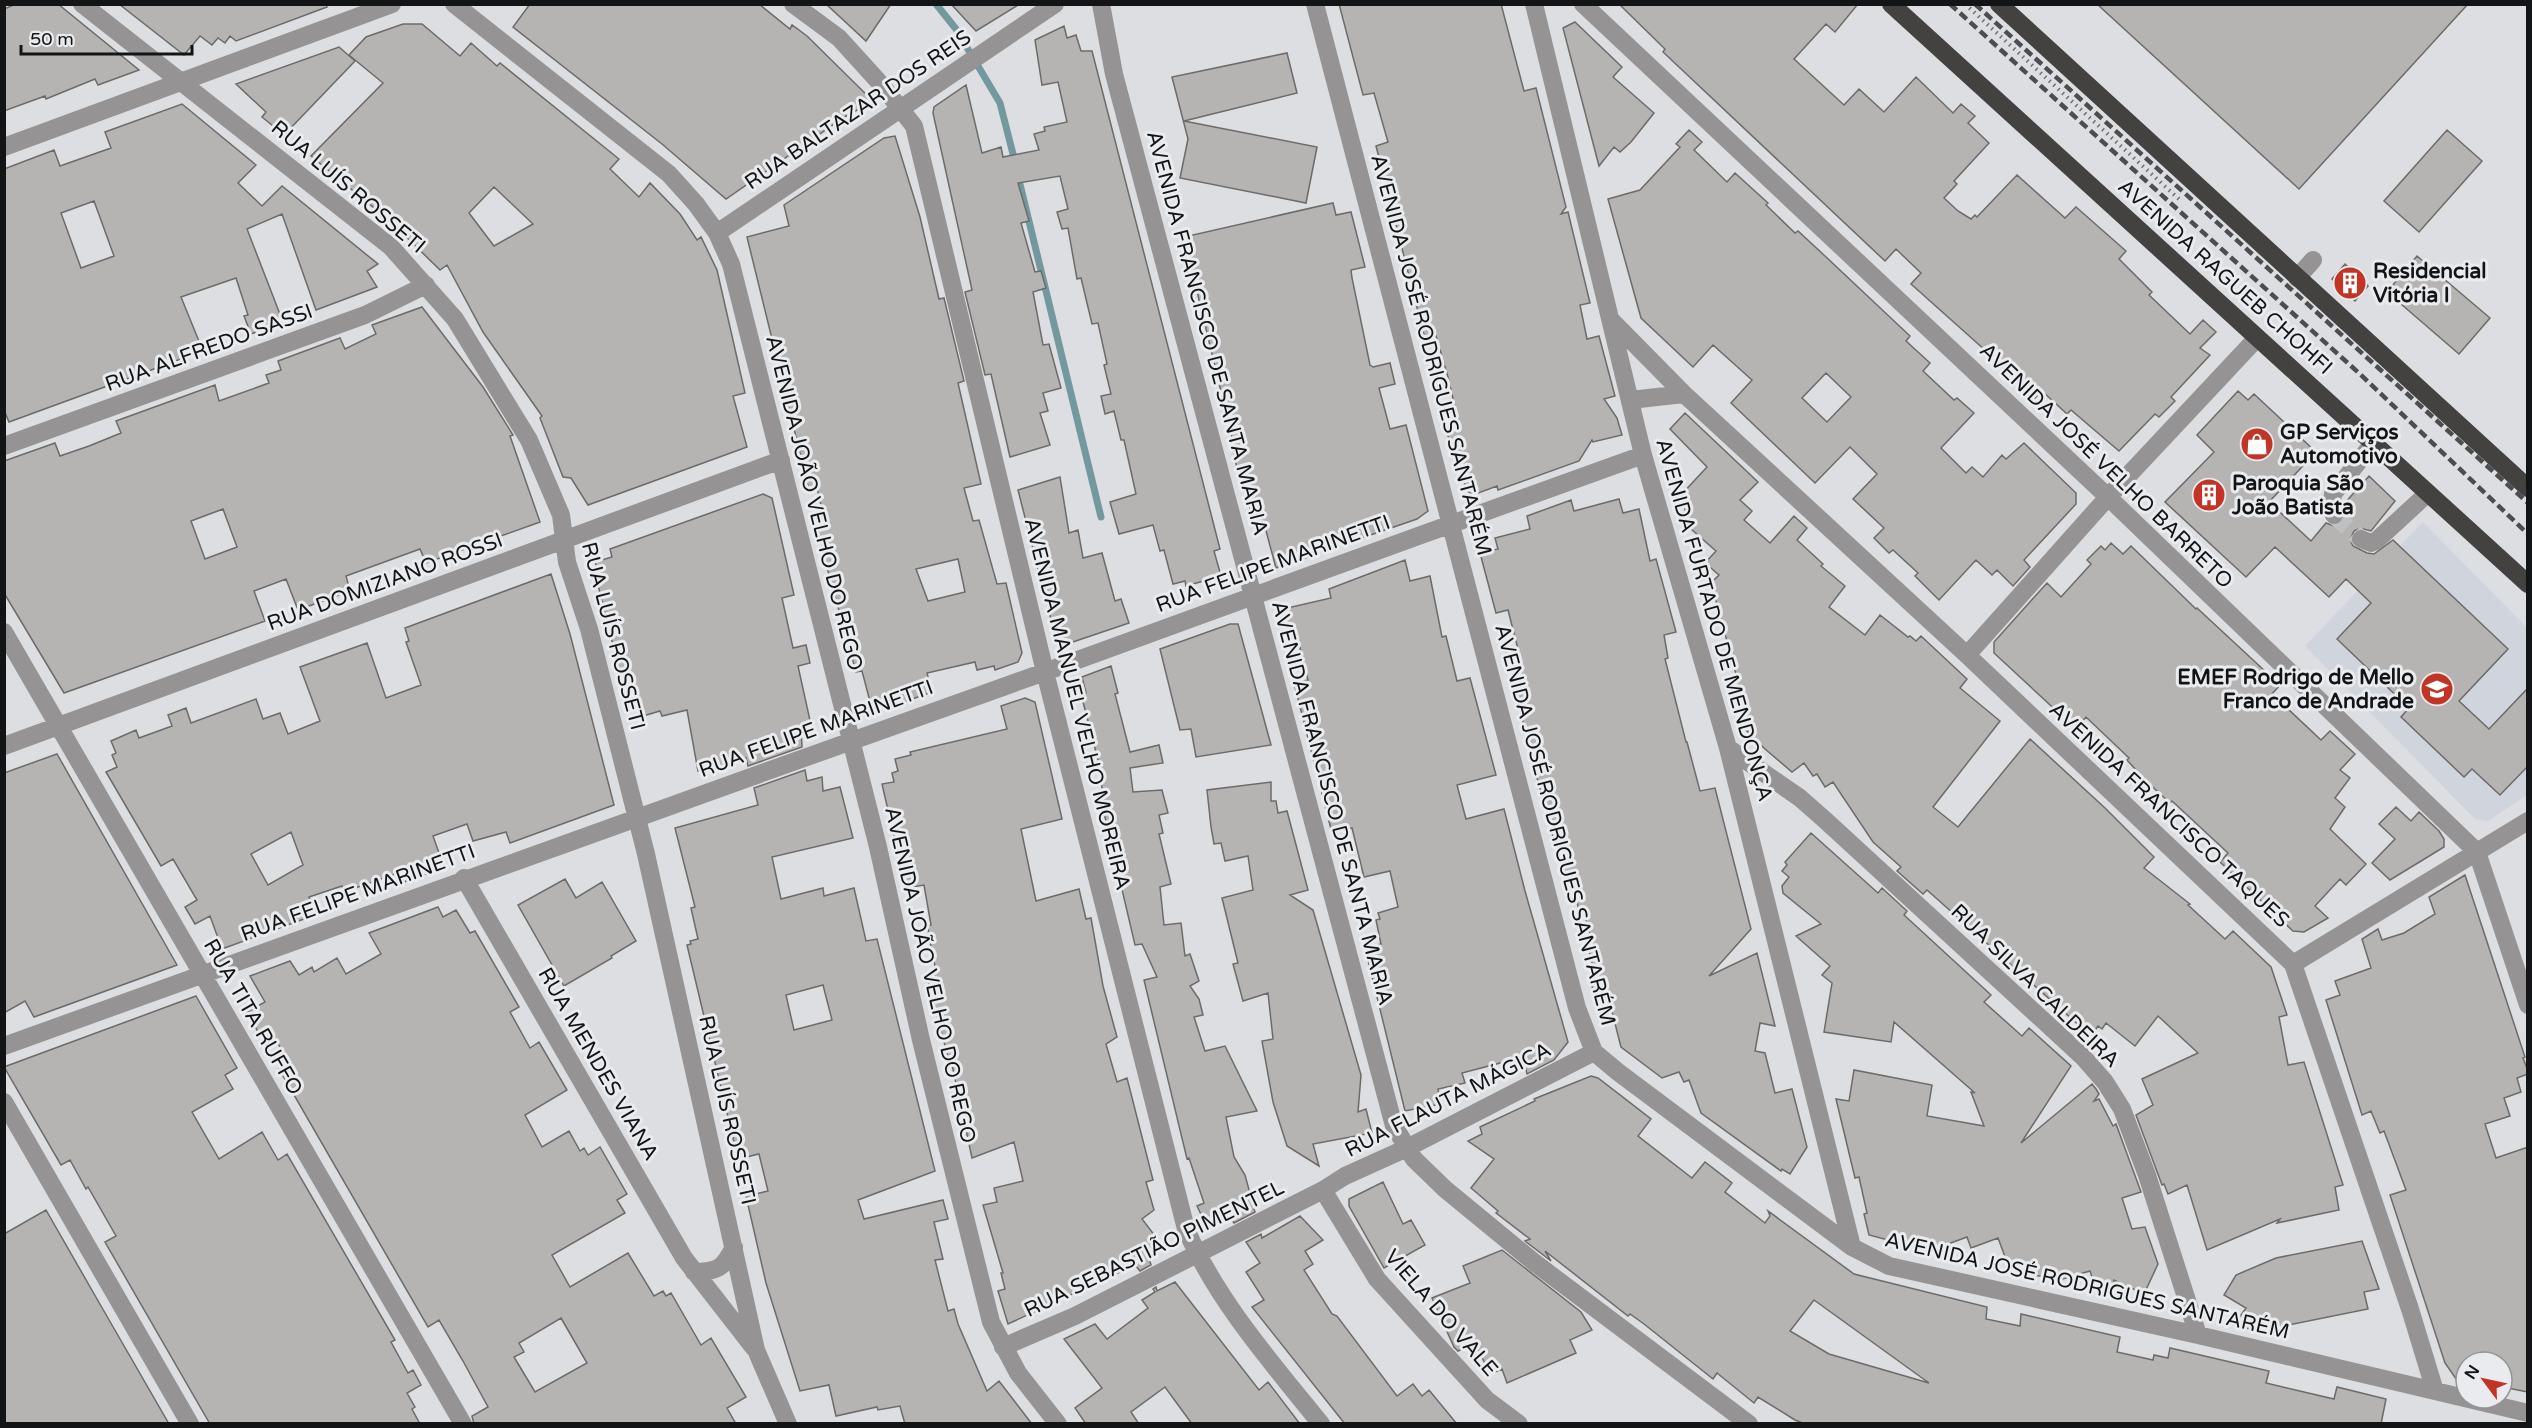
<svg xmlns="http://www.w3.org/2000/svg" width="2532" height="1428" font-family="'Varela Round',sans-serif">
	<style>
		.built { fill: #cfd4dd }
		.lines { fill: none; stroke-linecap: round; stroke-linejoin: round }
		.stream { stroke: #73989e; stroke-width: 7 }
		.building { fill: #b6b4b2; stroke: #6d6b69; stroke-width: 1.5; fill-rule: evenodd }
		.minor-tunnel { stroke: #bfc0c2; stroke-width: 18; stroke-dasharray: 18 9; stroke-linecap: butt }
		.path { stroke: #6f7072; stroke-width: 4; stroke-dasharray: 1.5 4.5; stroke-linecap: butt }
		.minor { stroke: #959393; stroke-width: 18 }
		.highway { stroke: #444141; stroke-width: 18 }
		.rail { stroke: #4c4d4f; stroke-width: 4.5; stroke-dasharray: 9 4.5; stroke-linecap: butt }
		.labels { text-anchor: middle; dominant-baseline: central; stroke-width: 6; stroke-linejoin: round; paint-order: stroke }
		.street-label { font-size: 21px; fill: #131415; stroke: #eaebee }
		.poi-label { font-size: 21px; font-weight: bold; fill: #131415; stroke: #eaebee; text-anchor: start }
	</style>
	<rect width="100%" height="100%" fill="#dddee1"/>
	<!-- built -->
	<path class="built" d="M2423,522L2527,628V795L2488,821L2475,819L2305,646Z"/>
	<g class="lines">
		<!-- stream -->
		<path class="stream" d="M936,4L956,29L1000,103L1015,162
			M1018,176L1101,517"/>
	</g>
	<!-- building -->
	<path class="building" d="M16,4H58L139,70L98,85L95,79L46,99L45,96L4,111V9Z
		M119,4H326L327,7L236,41L230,36L225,43L218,38L212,45L200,36L184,55Z
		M530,4H759L790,29L792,25L807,36L873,101L843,118L726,199L662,144L513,27Z
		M826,4H891L866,41Z
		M951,4H1020L976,31Z
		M1339,4H1501L1524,91L1536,88L1566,207L1561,214L1568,212L1590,303L1580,305L1587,339L1599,336L1615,396L1604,399L1617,418L1622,435L1593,442L1592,440L1579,461L1498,490L1497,486L1473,495L1466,490L1456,449L1452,450L1447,432L1460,429L1448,377L1436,336L1425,339L1376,146L1388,142L1374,93L1363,95Z
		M1619,4H1858L1835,32L1826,24L1794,59L1844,105L1859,89L1884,112L1916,77L1953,113L1961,104L1975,116L1968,123L1989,143L1954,181L1957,184L1944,198L1958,211L1971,219L1975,215L1977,217L2017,175L2065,218L2076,207L2126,251L2119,259L2152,292L2149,295L2190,334L2203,320L2216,332L2200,348L2210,355L2171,397L2175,401L2159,417L2155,414L2119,451L2071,410L2067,414L2042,391L2035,398L1986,351L1911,284L1921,273L1896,249L1885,261L1663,52L1665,49Z
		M2097,4H2468L2299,189Z
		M1575,22L1622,67L1613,77L1654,113L1631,142L1620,152L1614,147L1599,166L1563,28Z
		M403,24H422L460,56L471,43L497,66L500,63L619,159L610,169L639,197L650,183L680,214L697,240L701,237L717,270L745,393L733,396L747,447L588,505L571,478L563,477L540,418L542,416L483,332L447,265L440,270L391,222L311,156L383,83L349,55L366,37ZM494,187L533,224L494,246L469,213Z
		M1064,26L1067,38L1076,35L1081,51H1092L1220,549L1214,551L1221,576L1186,586L1185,581L1173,584L1164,550L1160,551L1153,525L1119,534L1110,502L1136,494L1124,440H1121L1114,411L1105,414L1101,396L1111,394L1104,365L1107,364L1098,323L1092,324L1081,278L1077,279L1068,228L1062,229L1057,212L1068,209L1060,176L1018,183L1029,221L1021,223L1035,272L1041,271L1046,288L1033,292L1043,345L1049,344L1061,388L1043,393L1048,411L1040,413L1050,445L1010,457L991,374L985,375L965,292L972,290L933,113L934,107L966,85L982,153L1001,147L1003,157L1039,150L1034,134L1045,131L1044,127L1067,122L1058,82L1042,85L1035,40Z
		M339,47L355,61L284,135L262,117L266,112L236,84Z
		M1287,53L1297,93L1184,121L1317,147L1306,203L1180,178L1188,139L1172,77Z
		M182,104L256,165L238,183L262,206L282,186L378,264L367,271L377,287L316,310L282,214L247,229L283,322L251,334L244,316L248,315L236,278L181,297L203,351L9,422L4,410V169L54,150L60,166L111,148L105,132ZM94,201L114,256L81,268L61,213Z
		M1689,130L1702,142L1694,150L1727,182L1735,173L1768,203L1766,205L1795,233L1798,231L1825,256L1910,336L1906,341L1930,363L1923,371L1954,400L1957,398L1974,413L1941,448L1966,473L1972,467L1983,477L2002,455L2006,459L2024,443L2076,493V504L2024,560L2030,567L2013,586L1997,570L1992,575L1976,560L1939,600L1915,576L1918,573L1893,550L1889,553L1874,538L1884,528L1853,499L1877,474L1850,447L1815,483L1731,403L1752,380L1713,345L1693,367L1641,318L1608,199L1640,190L1680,147L1676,144ZM1826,373L1851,397L1827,422L1802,398Z
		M2447,130L2482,161L2419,232L2384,201Z
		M895,136L920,217L939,299L944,298L964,381L958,383L981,484L964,488L973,521L979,520L997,584L1006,583L1022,653L1018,662L995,670L994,666L977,670L975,662L927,673L932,692L873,713L862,671L856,672L828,571L817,524L825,522L817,488L809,490L747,237L789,226L784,205L884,138ZM958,559L965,592L928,601L916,569Z
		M1333,203L1336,215L1351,212L1365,267L1351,270L1352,278L1370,365L1373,367L1390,363L1395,384L1379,388L1390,429L1406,425L1428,511L1417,519L1359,539L1356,529L1310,542L1314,555L1276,568L1265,527L1256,529L1241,477H1239L1233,450H1235L1184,237Z
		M2417,256L2490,318L2459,354L2387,292Z
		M2345,264L2368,286L2355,301L2332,279Z
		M422,307L483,387L513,435L510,436L540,522L426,563L420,549L346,576L350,591L298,610L286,579L254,591L265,621L64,693L4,593V461L55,443L60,456L89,446L121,433L116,421L215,385L219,401L269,383L266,375L281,370L278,361L340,338L345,349L376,334L372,325ZM223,509L237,547L205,559L191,521Z
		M2238,391L2248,400L2254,394L2316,452L2269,502L2311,541L2326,523L2334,526L2343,522L2345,515L2343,505L2369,476L2395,501L2371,531L2360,528L2354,531L2350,540L2353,546L2367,553L2374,554L2393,540L2508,649L2459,701L2489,729L2528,688V766L2500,795L2472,769L2464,777L2401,717L2409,708L2337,639L2371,603L2346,579L2329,597L2275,547L2246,577L2165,502L2214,452L2197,435Z
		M1685,413L1758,482L1740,500L1752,511L1744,520L1770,543L1794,516L1807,528L1797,540L1823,564L1821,566L1845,586L1829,607L1865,635L1880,615L1908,637L1910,636L1916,641L1921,636L1967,679L1960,688L2000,721L1933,807L1958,827L2030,739L2105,808L2154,857L2144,868L2190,904L2188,905L2225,939L2233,931L2271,967L2287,1015L2279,1017L2288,1065L2304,1062L2343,1185L2335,1187L2339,1210L2277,1223L2280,1219L2207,1250L2187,1185L2168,1194L2164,1184L2162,1185L2136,1115L2153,1105L2142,1079L2198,1053L2158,1016L2135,1046L2106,1023L2102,1029L2098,1026L2091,1036L1927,890L1923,894L1897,871L1901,867L1873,842L1833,782L1825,787L1817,774L1813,776L1804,763L1792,772L1765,749L1740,724L1737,713L1745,702L1731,684L1736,680L1734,676L1736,674L1711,583L1719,575L1705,563L1716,551L1690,528L1681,495L1707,467L1670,429Z
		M1060,477L1069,533L1078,530L1083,558L1102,553L1115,601L1121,599L1129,623L1058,647L1018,490Z
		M763,494L772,498L794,595L782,598L793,648L806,645L810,663L798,666L811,725L801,728L802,747L748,766L746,758L718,768L717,765L698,771L687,710L662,716L660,711L643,716L629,671L620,673L595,573L598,571L595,562L612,557L610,549Z
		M1619,499L1623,513L1639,509L1650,561L1656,559L1676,632L1664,635L1668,658L1665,659L1686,742H1687L1700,791L1715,788L1751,929L1709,976L1757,953L1775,1026L1760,1023L1755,1051L1765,1053L1775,1093L1792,1089L1807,1147L1790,1174L1782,1169L1781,1171L1701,1113L1689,1080L1684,1082L1679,1072L1662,1078L1621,1047L1609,1000L1596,1004L1590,977L1595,976L1589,951L1594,949L1583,909L1579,910L1575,894L1569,896L1533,763L1506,652L1518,649L1508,610L1496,613L1480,553L1498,549L1495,538L1530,529L1527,516L1571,500L1574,511Z
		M2111,543L2123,554L2131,546L2196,609L2197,608L2280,685L2272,694L2321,740L2330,731L2355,754L2340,770L2350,778L2335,798L2345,807L2330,829L2366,864L2346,885L2340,879L2315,906L2328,918L2304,932L2293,931L2220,862L2228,853L2172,801L2170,803L2144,779L2127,760L2129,758L2086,717L2076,729L1994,653V642L2047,583L2061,597L2091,564L2087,560L2101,546L2105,550Z
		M1405,560L1410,581L1430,576L1442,637L1446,636L1457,681L1470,678L1496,775L1457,785L1466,819L1504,809L1525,891L1568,1042L1554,1060L1527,1074L1523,1057L1462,1073L1465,1083L1438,1089L1441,1104L1405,1111L1365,948L1381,944L1376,920L1380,919L1378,913L1398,907L1390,871L1364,877L1352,828L1332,833L1294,683L1308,680L1298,640L1291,642L1283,609L1331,598L1329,589Z
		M551,574L570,634L614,805L510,843L506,832L473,841L467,824L433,836L444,867L399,884L395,874L344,892L342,886L309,897L315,915L222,949L210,916L195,924L185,907L197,900L173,859L161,866L106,772L117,767L112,755L116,753L111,741L136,730L139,738L172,726L168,715L186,708L191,723L256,699L263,719L280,713L288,734L320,721L300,667L367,643L386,698L421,685L406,642L409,641L405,628ZM291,832L303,865L268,885L251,854Z
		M1230,624H1238L1271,745L1196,757L1191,729L1180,730L1160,649Z
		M1111,666L1118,693L1115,694L1130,752L1159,745L1163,763L1130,768L1133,792L1162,790L1168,813L1159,815L1163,833L1159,834L1171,884L1160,887L1164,925L1181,923L1185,956L1190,954L1199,981L1190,986L1199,999L1203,1015L1194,1017L1205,1051L1225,1046L1257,1111L1226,1117L1234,1157L1245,1175L1255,1212L1234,1223L1231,1218L1208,1229L1197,1206L1204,1203L1189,1158L1187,1159L1144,980L1157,977L1142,944L1135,945L1100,796L1103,795L1098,760L1081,694L1086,693L1082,677Z
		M1025,698L1035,702L1062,819L1021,829L1036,901L1079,889L1086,919L1091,918L1103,986L1117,1037L1106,1044L1117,1082L1127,1078L1153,1180L1146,1182L1154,1210L1142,1219L1162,1245L1146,1249L1151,1265L1140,1271L1135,1265L1008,1324L998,1291L1005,1289L1001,1273H1003L983,1205L997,1202L994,1188L1023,1181L1014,1142L972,1158L951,1060L949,1061L926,973L936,971L929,937L928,926L931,925L924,885L906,888L882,784L894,782L892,773L898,771L895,759L911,755L910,752L1007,729L1001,706Z
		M57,754L177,965L34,1017L25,1001L4,1013V773Z
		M805,770L807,781L822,777L823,791L840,787L853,838L772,857L781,899L823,888L824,896L854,888L866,941L877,939L935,1171L858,1200L864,1219L943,1200L948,1219L934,1222L943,1259L935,1260L948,1311L954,1309L958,1324L987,1391L999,1381L1032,1424H905L900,1406L878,1410L877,1407L836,1416L829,1385L800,1391L766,1283L746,1196L768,1191L759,1154L738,1159L687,945L691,944L690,941L698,939L691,908L695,907L675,828L758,805L754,788ZM823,985L832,1020L794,1030L786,995Z
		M1271,782V801H1276L1278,813L1287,811L1308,890L1290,895L1313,910L1361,1075L1358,1112L1366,1109L1372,1133L1313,1144L1319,1166L1287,1146L1273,1102L1262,1041L1273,1039L1268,993L1243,1001L1233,964L1238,963L1222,898L1253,890L1248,856L1225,861L1221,843L1214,844L1211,827L1207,790Z
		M2396,807L2411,821L2419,812L2439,831L2444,839V847L2390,880L2372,863L2395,839L2379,824Z
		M1811,833L1878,893L1882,888L1907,911L1904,915L1991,995L1984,1002L2022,1036L2029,1028L2071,1066L2021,1143L2092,1084L2096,1089L2099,1094L2094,1101L2099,1099L2113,1126L2116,1124L2141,1192L2122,1198L2132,1229L2145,1227L2158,1264L2144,1294L2114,1280L2111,1293L2096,1289L2090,1271L2059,1280L2010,1270L1998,1238L1971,1248L1967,1237L1929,1251L1869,1235L1864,1214L1867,1213L1859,1177L1855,1178L1836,1099L1849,1101L1854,1070L1932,1085L1927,1116L1984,1126L1971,1092L1975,1093L1894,1022L1891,1042L1824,1032L1832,983L1822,975L1830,966L1796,936L1821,924L1783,893L1782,886L1789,877L1782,871L1787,865L1785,862Z
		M2465,875L2525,1057L2523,1058L2528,1071V1074L2517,1078L2521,1092L2504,1098L2510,1116L2485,1124L2496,1158L2528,1147V1392L2502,1387V1362H2466V1387L2461,1386L2445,1363L2390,1195L2406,1190L2384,1131L2380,1133L2371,1111L2362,1115L2326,1000L2340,995L2335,981L2371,968L2362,939L2378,929L2382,940L2404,933L2435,914L2429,897Z
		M565,879L576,898L602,882L636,941L611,956L612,958L564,986L518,905Z
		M438,907L443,917L456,910L470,933L475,931L519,1007L510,1012L530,1048L539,1042L567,1090L525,1115L542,1147L569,1131L580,1151L584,1148L588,1155L600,1147L627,1194L617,1200L625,1213L552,1255L570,1287L628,1253L654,1296L663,1291L666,1296L671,1293L701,1345L711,1338L746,1397L727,1408L736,1424H474L472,1416L488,1407L463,1361L439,1320L428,1327L279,1069L289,1063L268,1026L258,1032L247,1012L265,1002L250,976L290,961L299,975L312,967L314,972L337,958L346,974L381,954L369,933ZM561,1318L587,1363L535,1392L514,1357L524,1352L519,1343Z
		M196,996L237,1068L225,1075L233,1089L192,1112L219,1159L262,1132L278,1160L287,1154L395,1340L391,1342L408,1373L413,1370L421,1385L407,1393L415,1407L412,1409L420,1424H210L105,1242L116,1236L88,1187L86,1189L70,1160L61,1165L4,1067Z
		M1591,1076L1598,1078L1651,1119L1638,1136L1692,1178L1705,1162L1732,1183L1725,1192L1765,1223L1770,1216L1768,1211L1854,1274L1987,1307L1986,1319L2020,1326L2021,1314L2120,1337L2117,1352L2153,1360L2154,1355L2168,1358L2170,1348L2269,1371L2266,1383L2334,1399L2337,1387L2386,1399L2381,1424H1805L1795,1420L1758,1397L1754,1403L1717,1373L1713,1379L1644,1324L1630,1314L1628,1316L1545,1251L1551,1261L1542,1254L1525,1241L1530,1239L1496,1213L1498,1211L1471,1188L1494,1159L1468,1141L1482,1134L1480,1127L1535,1101L1534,1099ZM1814,1300L1929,1383L1829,1354L1790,1331Z
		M1383,1182L1403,1224L1411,1220L1425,1245L1384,1268L1349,1206V1199Z
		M46,1210L97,1299L169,1424H4V1234Z
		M1300,1216L1323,1240L1305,1251L1313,1264L1304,1270L1332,1314L1337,1316L1397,1396L1413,1384L1422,1396L1429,1390L1457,1424H1345L1252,1307L1264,1300L1246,1272L1260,1263L1246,1242L1261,1234L1262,1238Z
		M2362,1241L2379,1289L2364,1292L2368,1309L2258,1331L2234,1325L2246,1308L2224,1295L2236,1275L2276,1258Z
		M1502,1250L1581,1312L1592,1330L1570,1340L1576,1353L1507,1383L1502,1369L1490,1374L1475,1343L1458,1351L1454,1347L1432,1298L1470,1283L1463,1266Z
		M1175,1282L1259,1390L1268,1382L1300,1424H1192L1165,1387L1131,1412L1139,1424H1086L1075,1408L1102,1388L1064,1339L1095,1324L1107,1339L1148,1308L1142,1300L1155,1292L1153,1289L1156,1287L1157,1291Z"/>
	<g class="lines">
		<!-- minor-tunnel -->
		<path class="minor-tunnel" d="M2334,515L2361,539"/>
		<!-- path -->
		<path class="path" d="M1965,4L2180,200"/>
		<!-- minor -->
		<path class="minor" d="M82,4L391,247L455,319L529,440L561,515L567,562L589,629L646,854L756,1350L788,1424
			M454,4L669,174L696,204L717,233L731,264L878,847L921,1040L991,1322L1018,1373L1058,1424
			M793,4L839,38L879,82L914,126L1045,672L1186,1229C1217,1301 1272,1363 1321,1424
			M1101,4L1114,74L1394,1126L1414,1159L1445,1189L1535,1263L1749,1424
			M1315,4L1577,1008L1594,1052L1618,1072L1852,1247L1889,1266L2198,1335L2528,1413
			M1534,4L1643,455L1728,748L1852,1247
			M1583,4L2108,497L2477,852L2528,1005
			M4,147L392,4
			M717,233L1055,4
			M2297,278L2313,260
			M1612,321L1684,394L1967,655L2293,964L2410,1309L2435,1391
			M1631,405L1639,399L1684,394
			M4,446L365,315L426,285
			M2334,515L2331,509L2333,494L2374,442
			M2361,539L2371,543L2376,541L2428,493
			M4,632L463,1424
			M1967,655L2108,497L2257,338
			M4,746L781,460
			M1728,748L1800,798L1825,820L2083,1057L2105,1082L2122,1109L2147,1175L2198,1335
			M464,878L684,1258L754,1348
			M2293,964L2528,821
			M4,1046C350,919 696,797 1042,673C1243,601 1442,526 1643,455
			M4,1102L190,1424
			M1323,1190L1377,1279L1487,1400L1519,1424
			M694,1272C718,1271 723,1269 734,1247
			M1003,1347L1075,1316L1323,1190L1345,1176L1407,1148L1594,1052"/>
		<!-- highway -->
		<path class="highway" d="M1891,4L2528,584
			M1999,4L2528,488"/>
		<!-- rail -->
		<path class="rail" d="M1950,4L2360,374L2528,534
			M1975,4L2528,503"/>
	</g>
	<!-- icons -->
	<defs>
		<g id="building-disc" transform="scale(1.725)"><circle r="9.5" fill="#c23526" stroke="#eaebee"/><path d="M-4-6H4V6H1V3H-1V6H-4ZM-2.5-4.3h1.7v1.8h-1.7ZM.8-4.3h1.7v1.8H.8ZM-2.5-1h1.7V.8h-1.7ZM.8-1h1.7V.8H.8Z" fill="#fff"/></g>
		<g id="shop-disc" transform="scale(1.725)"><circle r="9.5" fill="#c23526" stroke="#eaebee"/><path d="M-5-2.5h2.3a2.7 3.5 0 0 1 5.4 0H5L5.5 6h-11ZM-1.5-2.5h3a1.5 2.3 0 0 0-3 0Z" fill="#fff"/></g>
		<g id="school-disc" transform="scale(1.725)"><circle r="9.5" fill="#c23526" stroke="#eaebee"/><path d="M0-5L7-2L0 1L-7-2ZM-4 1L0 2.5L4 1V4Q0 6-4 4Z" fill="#fff"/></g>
	</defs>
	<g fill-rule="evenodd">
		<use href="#building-disc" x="2350" y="283"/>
		<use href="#shop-disc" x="2257" y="444"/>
		<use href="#building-disc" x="2209" y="495"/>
		<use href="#school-disc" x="2437" y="689"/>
	</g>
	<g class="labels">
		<!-- street labels -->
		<g class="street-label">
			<text transform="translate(858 110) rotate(-34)">RUA BALTAZAR DOS REIS</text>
			<text transform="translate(348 187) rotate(40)">RUA LUÍS ROSSETI</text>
			<text transform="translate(2225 277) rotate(42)">AVENIDA RAGUEB CHOHFI</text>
			<text transform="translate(1207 333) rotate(75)">AVENIDA FRANCISCO DE SANTA MARIA</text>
			<text transform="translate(209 348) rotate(-20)">RUA ALFREDO SASSI</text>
			<text transform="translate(1431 355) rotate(75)">AVENIDA JOSÉ RODRIGUES SANTARÉM</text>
			<text transform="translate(2106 466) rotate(44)">AVENIDA JOSÉ VELHO BARRETO</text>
			<text transform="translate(814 503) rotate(76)">AVENIDA JOÃO VELHO DO REGO</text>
			<text transform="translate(1273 564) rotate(-20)">RUA FELIPE MARINETTI</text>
			<text transform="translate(385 582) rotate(-20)">RUA DOMIZIANO ROSSI</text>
			<text transform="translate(1714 620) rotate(74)">AVENIDA FURTADO DE MENDONÇA</text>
			<text transform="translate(613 636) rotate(75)">RUA LUÍS ROSSETI</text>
			<text transform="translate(1077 704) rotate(76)">AVENIDA MANUEL VELHO MOREIRA</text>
			<text transform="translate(816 729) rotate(-20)">RUA FELIPE MARINETTI</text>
			<text transform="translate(1332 803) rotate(75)">AVENIDA FRANCISCO DE SANTA MARIA</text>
			<text transform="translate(2169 815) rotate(43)">AVENIDA FRANCISCO TAQUES</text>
			<text transform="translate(1555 825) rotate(75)">AVENIDA JOSÉ RODRIGUES SANTARÉM</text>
			<text transform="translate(358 893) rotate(-20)">RUA FELIPE MARINETTI</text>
			<text transform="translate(930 975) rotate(77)">AVENIDA JOÃO VELHO DO REGO</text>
			<text transform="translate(2035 986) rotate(44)">RUA SILVA CALDEIRA</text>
			<text transform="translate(253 1017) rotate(60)">RUA TITA RUFFO</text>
			<text transform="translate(598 1064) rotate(60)">RUA MENDES VIANA</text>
			<text transform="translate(1448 1100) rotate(-27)">RUA FLAUTA MÁGICA</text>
			<text transform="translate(727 1110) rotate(77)">RUA LUÍS ROSSETI</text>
			<text transform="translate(1154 1249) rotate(-26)">RUA SEBASTIÃO PIMENTEL</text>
			<text transform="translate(2087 1286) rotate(13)">AVENIDA JOSÉ RODRIGUES SANTARÉM</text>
			<text transform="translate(1441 1313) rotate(49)">VIELA DO VALE</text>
		</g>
		<!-- poi labels -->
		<g class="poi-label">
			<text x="2373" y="271">Residencial<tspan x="2373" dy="24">Vitória I</tspan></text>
			<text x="2280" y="432">GP Serviços<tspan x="2280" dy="24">Automotivo</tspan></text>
			<text x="2232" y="483">Paroquia São<tspan x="2232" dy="24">João Batista</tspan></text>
			<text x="2414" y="677" text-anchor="end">EMEF Rodrigo de Mello<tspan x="2414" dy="24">Franco de Andrade</tspan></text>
		</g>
	</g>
	<!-- border -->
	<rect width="2532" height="1428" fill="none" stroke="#131415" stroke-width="12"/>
	<!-- north arrow -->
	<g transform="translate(2484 1380) rotate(303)"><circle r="28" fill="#eaebee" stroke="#949597" stroke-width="1.5"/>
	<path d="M0-4.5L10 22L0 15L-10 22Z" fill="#c23526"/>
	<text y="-9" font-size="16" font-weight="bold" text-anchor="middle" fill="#131415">N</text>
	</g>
	<!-- scale -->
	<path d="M21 45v9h171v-9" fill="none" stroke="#131415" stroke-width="3"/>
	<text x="30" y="45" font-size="18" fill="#131415" stroke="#eaebee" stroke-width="4.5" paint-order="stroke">50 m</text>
</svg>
